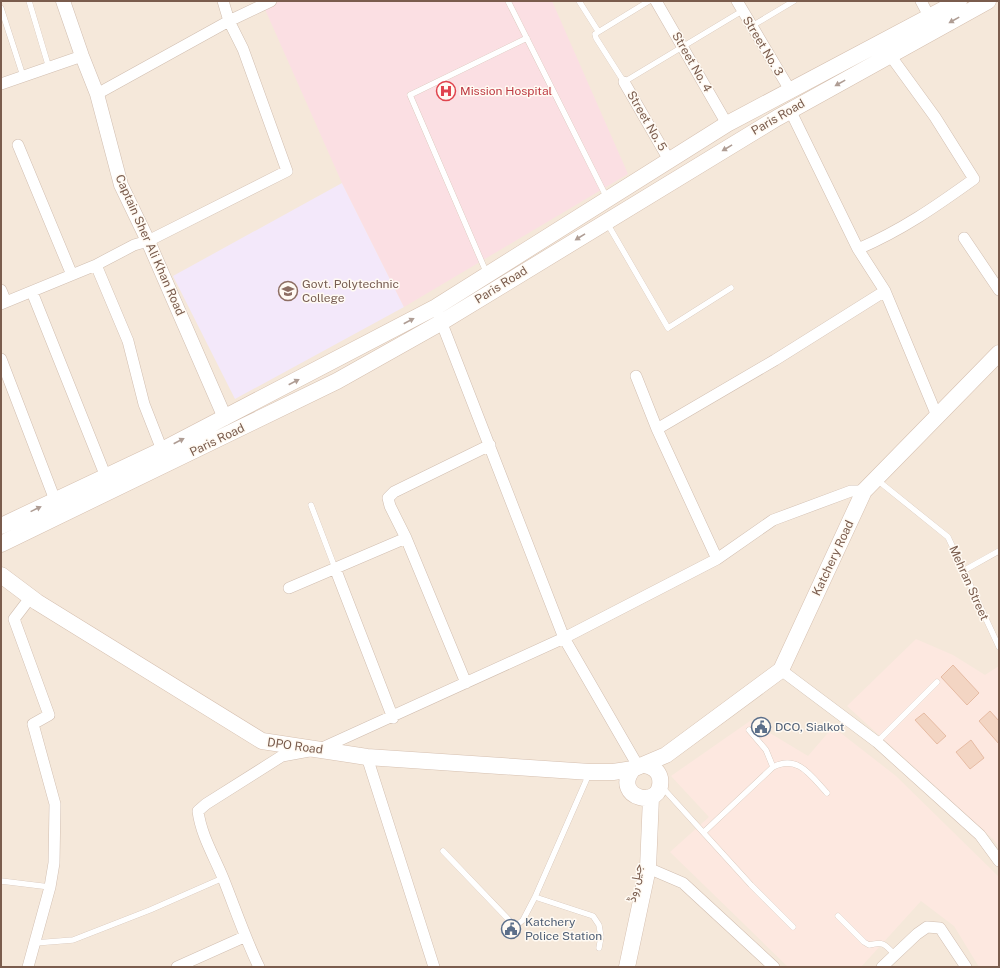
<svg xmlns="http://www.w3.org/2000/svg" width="1000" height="968" font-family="'Public Sans',Vazirmatn,sans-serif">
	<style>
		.residential { fill: #f5e8da }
		.commercial { fill: #fde8e0 }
		.education { fill: #f3e8fa }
		.medical { fill: #fbdfe3 }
		.building { fill: #f3d5c3; stroke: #e6bba3 }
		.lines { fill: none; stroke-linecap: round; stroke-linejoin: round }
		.service-casing { stroke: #d1beb0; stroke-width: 6 }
		.minor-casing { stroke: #d1beb0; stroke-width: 12 }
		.tertiary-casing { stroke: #d1beb0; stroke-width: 15 }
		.secondary-casing { stroke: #d6c0b0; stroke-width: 17 }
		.service { stroke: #fff; stroke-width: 5.5 }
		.minor { stroke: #fff; stroke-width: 11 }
		.tertiary { stroke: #fff; stroke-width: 14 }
		.secondary { stroke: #fff; stroke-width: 16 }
		.oneway { fill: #af9d94 }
		.labels { text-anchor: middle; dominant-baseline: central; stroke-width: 3; stroke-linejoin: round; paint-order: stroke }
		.street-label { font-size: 12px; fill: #7a5c4d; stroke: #fffaf3 }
		.health-label { font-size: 12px; fill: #be3a42; stroke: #fffaf3; text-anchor: start }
		.education-label { font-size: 12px; fill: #785e54; stroke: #fffaf3; text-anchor: start }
		.service-label { font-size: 12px; fill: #4e5e75; stroke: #fffaf3; text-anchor: start }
	</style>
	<rect width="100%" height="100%" fill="#fdf6ec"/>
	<!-- residential -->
	<path class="residential" d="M1,1H999V967H1Z"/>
	<!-- commercial -->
	<path class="commercial" d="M916,639L953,655L985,675L999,666V847L993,839L847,706Z
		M750,721L808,756L833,727L896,776L999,877V967H979L954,926L921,901L861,967H788L670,852L709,817L671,776Z"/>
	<!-- education -->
	<path class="education" d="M342,183L404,307L235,399L173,276Z"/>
	<!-- medical -->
	<path class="medical" d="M281,1H552L628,174L404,307L342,183L264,7Z"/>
	<!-- building -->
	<path class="building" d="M953,665L979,693L967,705L941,677Z
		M990,711L999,721V744L979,721Z
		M924,713L946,736L937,744L915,720Z
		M971,740L984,758L970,769L956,752Z"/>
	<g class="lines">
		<!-- service casing -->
		<g class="service-casing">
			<path id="service" d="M29,1L49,68
				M508,1L607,198
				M579,1L598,31
				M649,1L595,34L596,38L624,82L742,11
				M1,8L23,76
				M752,26L794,1
				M607,223L668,328L731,288
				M487,274L410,95L527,38
				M876,479L948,537L999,647
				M311,505L335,568
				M963,571L999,551
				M749,730L766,750L773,767
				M877,742L937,682
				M662,787L751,885L793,927
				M704,832L773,767C798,754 811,776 827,793
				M443,851L511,922L517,925L523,920L535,897L589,774
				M1,881L50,887
				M535,897L593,916L599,925L601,937L599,948
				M838,916L864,942L869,945C883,941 885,944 895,955
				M35,943L73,940L150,910L223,878"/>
		</g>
		<!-- minor casing -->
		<g class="minor-casing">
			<path id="minor" d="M656,1L727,124
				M737,1L790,90
				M921,1L930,18
				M624,82L669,160
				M1,84L82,56
				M97,94L229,21L271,1
				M790,110L858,249L885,291L937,416
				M18,145L72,275
				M964,238L999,290
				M858,249C902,230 935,207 974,179L935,117L887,51
				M96,265L128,341L144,404L162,450
				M1,290L6,302
				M32,292L106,477
				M1,304L96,265L134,245L148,241L287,171L243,49L229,21L223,1
				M439,316L564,638L638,766
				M1,359L55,500
				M636,376L657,429L717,559
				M657,429L775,360L885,291
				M335,568L393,718
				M289,588L406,538
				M781,670L877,742L980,835L999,861
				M466,683L406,538L390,506L388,498L394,492L490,445
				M367,757L434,967
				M648,868L683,883L774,967
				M28,967L50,887L54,863L55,804L33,724L49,715L14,619L30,598
				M177,967L244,937
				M259,967C245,938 235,908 223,878C214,856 201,835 198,811L206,804L282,756L320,749L564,638L717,559L773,520L851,491H864
				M882,967L917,934L927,927L940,928L966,967"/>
		</g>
		<!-- tertiary casing -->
		<g class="tertiary-casing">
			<path id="tertiary" d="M63,1L82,56L97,94L121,185L148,241L225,418"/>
		</g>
		<!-- secondary casing -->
		<g class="secondary-casing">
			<path id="secondary" d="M1,526L162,450L436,307L727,124L959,1
				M1,544L337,381L442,322L777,118L988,1
				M1,575L37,602L262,741L367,757L590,772H613L633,769
				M645,765C653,767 658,770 660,778C665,812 610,798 633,769L666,755L781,670L864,491L999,353
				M627,967L648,868L651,797"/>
		</g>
		<!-- service -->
		<use href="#service" class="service"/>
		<!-- minor -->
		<use href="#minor" class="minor"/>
		<!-- tertiary -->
		<use href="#tertiary" class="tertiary"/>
		<!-- secondary -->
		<use href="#secondary" class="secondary"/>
	</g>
	<!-- one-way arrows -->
	<defs><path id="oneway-solid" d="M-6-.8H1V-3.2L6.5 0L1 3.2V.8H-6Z"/></defs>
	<g class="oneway">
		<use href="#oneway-solid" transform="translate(954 20) rotate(151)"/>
		<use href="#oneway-solid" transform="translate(840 83) rotate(151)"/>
		<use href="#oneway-solid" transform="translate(727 148) rotate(149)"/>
		<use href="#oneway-solid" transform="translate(580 237) rotate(148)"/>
		<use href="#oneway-solid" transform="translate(409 321) rotate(-28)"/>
		<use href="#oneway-solid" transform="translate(294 382) rotate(-27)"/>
		<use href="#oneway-solid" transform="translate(179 441) rotate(-27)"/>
		<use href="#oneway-solid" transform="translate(36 509) rotate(-26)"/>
	</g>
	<!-- icons -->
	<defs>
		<g id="hospital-ring" transform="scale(1)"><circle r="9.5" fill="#fffaf3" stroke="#e0444e" stroke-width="1.5"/><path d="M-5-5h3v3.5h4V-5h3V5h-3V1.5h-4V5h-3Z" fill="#e0444e"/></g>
		<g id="university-ring" transform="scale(1)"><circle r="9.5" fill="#fffaf3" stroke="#8d6e63" stroke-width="1.5"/><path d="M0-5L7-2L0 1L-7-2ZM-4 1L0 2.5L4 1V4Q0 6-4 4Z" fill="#8d6e63"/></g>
		<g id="civic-ring" transform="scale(1)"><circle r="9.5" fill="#fffaf3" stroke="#5c6f8a" stroke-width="1.5"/><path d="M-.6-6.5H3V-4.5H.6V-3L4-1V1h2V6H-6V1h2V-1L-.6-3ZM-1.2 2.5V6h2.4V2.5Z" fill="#5c6f8a"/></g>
	</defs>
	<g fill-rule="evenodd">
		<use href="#hospital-ring" x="446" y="91"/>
		<use href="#university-ring" x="288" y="291"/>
		<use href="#civic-ring" x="761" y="727"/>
		<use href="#civic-ring" x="511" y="929"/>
	</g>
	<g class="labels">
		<!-- street labels -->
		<g class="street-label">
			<text transform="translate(763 46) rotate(59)">Street No. 3</text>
			<text transform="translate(692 62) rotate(60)">Street No. 4</text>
			<text transform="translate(778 117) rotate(-30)">Paris Road</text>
			<text transform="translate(647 121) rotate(60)">Street No. 5</text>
			<text transform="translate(150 245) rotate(66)">Captain Sher Ali Khan Road</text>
			<text transform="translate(501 285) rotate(-32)">Paris Road</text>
			<text transform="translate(217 440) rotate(-26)">Paris Road</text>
			<text transform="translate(833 558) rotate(-65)">Katchery Road</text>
			<text transform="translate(969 583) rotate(66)">Mehran Street</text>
			<text transform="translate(295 746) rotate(8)">DPO Road</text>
			<text transform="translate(635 883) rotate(-80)">جیل روڈ</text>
		</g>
		<!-- health labels -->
		<g class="health-label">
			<text x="460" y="91">Mission Hospital</text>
		</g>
		<!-- education labels -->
		<g class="education-label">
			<text x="302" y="284">Govt. Polytechnic<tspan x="302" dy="14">College</tspan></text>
		</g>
		<!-- service labels -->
		<g class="service-label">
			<text x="775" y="727">DCO, Sialkot</text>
			<text x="525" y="922">Katchery<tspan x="525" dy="14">Police Station</tspan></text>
		</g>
	</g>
	<!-- border -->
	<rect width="1000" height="968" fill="none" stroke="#7a5c4d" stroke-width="4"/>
</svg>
